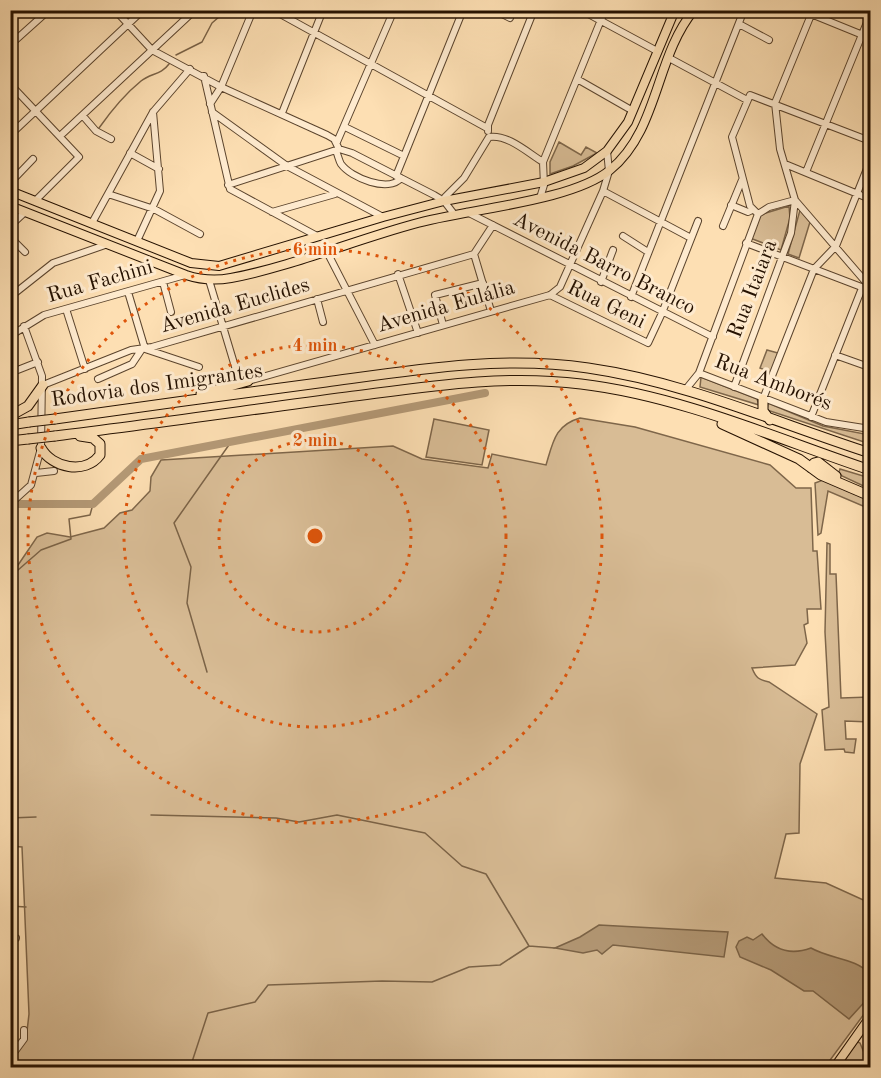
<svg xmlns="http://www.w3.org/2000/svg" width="881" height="1078" font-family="'Old Standard TT',serif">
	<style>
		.green { fill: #d8bc95; stroke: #7e664a; stroke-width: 1.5 }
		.water { fill: #b49976; stroke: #7b6347; stroke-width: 1.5 }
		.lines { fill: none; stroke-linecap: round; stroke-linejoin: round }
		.stream { stroke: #7b6347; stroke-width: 1.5 }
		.river { stroke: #b49976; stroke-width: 8 }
		.minor-casing { stroke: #5b442d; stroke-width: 8 }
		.major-casing { stroke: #251100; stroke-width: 10 }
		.highway-casing { stroke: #251100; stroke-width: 11 }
		.minor { stroke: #feeace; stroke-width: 6 }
		.major { stroke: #fddfb3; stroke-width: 8 }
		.highway { stroke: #fddfb3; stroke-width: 9 }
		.highway-bridge-casing { stroke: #251100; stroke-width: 11; stroke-linecap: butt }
		.highway-bridge { stroke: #fddfb3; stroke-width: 9 }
		.ring { fill: none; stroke: #de550b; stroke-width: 3; stroke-dasharray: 3 6 }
		.labels { text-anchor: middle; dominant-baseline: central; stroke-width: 6; stroke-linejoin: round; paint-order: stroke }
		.street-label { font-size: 21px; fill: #251100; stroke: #feeace }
		.centre { fill: #de550b; stroke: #feeace; stroke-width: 3 }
		.ring-label { font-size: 18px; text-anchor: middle; font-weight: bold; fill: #de550b; stroke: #feeace; stroke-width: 6; stroke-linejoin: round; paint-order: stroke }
	</style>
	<rect width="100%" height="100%" fill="#fddfb3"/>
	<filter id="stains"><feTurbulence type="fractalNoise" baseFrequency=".00333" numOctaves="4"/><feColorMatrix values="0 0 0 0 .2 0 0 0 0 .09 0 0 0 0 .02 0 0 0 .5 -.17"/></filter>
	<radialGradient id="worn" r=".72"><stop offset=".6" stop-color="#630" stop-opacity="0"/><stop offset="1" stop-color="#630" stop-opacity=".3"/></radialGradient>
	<!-- green -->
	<path class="green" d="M559,142L581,155L586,147L597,153L573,166L550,174V162Z
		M789,206L790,218L781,250L750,238L759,215Z
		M800,210L810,222L799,258L788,254Z
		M767,350L778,353L771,372L760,368Z
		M701,377L757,399L759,405L700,387Z
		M768,403L823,426L870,435V444L767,410Z
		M580,418L635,427L770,465L796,488H811L813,551H817L821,609H807L808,623L804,625L807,643L795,665L752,668C756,678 759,680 769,682L817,714L800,764L799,833L786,834L775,878L826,883L870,903V1006L825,1067L11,1068V1060L26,1040L29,1014L22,847L10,846V570L16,568L37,537L47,533L70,537L104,528L120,513L132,510L150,491L151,477L161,460L393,446L422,459L488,468L492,454L546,465C553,442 555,425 580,418Z
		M434,419L489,430L482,465L426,457Z
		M840,469L870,478V489L842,476L839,472Z
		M823,480L870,500V509L828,491L821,533L818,535L815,483Z
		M827,543L830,544V574H836L841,698L870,697V722L845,721L846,739H856L854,753L845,752L844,749L825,750L822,710L829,707L825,632Z
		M856,1041L860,1043L870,1067H845L842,1063Z"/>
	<!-- water -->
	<path class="water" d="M599,925L728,932L724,957L613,945L602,954L597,950L583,953L555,948L580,937Z
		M762,934C775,951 792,955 811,948C830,959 856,958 870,974V996L849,1019L813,991H804L771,970L740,957L736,947L739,941L747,937L753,940Z"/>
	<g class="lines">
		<!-- stream -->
		<path class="stream" d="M176,55L202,42L212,23L227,10
			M99,128C111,111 125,94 141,81C151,73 161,75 169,64
			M10,577L41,550L71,539L69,519L90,515L93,504
			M207,672L187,603L191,567L174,523L231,442
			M151,815L276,818L299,822L337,815L425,833L462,866L486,874L529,946
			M10,818L36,817
			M10,906L26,907
			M190,1068L208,1013L255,1002L268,985L382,981L432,982L469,967L500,965L529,946L555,948"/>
		<!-- river -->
		<path class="river" d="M17,504H93L141,459L485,393"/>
		<!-- minor casing -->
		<g class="minor-casing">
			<path id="minor" d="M115,10L152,50L221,87L327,135L334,139L339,149L352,153L434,195L444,201L454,214
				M273,10L487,128
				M501,10L502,14L510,18
				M581,10L657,51
				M813,10L775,103L780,149L795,200L870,287
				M811,14L870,38
				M739,24L769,40
				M10,45L49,10
				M669,58L747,100
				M204,76L230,189L317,236
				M577,79L633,111
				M10,84L79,157L36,200
				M210,104L221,87L253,10
				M212,112L287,166L383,217
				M282,113L323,10
				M83,116L96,131L111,139
				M345,127L404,156
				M488,131V125L534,10
				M10,135L143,10
				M60,136L195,10
				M337,142L394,10
				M336,151C338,155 339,161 341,164C351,178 389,193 401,178
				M130,153L159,169
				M785,164L870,199
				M806,172L870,15
				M396,176L463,10
				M10,183L33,159
				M228,185L339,149
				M603,191L691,238
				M108,194L154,209L200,234
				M540,198L544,185L543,162L605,10
				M444,201L445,197L464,178L489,137C508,134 528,153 543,162
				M731,205L748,212L752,210
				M272,212L335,194
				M467,212L713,337
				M758,214L750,206L732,137L750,95L870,141
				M92,223L153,112L190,69
				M10,226L25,212
				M723,226L742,180
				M623,236L648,252
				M10,237L25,252
				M137,241L160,191L153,112
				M746,243L864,288
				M326,250L375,345
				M398,274L418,333
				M209,280L236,370L248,381L550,295L560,287L603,191L609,171L607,151
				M163,282L171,312
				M601,282L613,250
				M128,292L145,349L199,367
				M550,295L648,343L662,313L698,221
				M10,297L53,263L108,244
				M631,297L744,10
				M317,299L323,322
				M66,309L85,369
				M491,311L474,254L493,225
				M443,325L435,295L483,283
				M10,336L44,315L185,275
				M835,355L866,366
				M10,373L38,362
				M699,373L826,422L870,429
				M98,379L132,364L142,349
				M43,385L131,350L152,347L474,254
				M734,387L791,233L795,200L769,207L758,214
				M686,389L699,373L758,214
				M763,399L814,269L836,246L870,161
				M811,417L862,288
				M36,473L54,471
				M10,504L31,485L41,448L42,376L24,326
				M10,937L16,938
				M10,1058L24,1039V1030"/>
		</g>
		<!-- major casing -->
		<g class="major-casing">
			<path id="major" d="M10,191L191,263L219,266L383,217L444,201L544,182L584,168L607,151L628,122L675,10
				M10,206L186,275C201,280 215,281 231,278C290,267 355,240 414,224C466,209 571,202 610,170C659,130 655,57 694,10
				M834,1068L870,1017"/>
		</g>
		<!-- highway casing -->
		<g class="highway-casing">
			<path id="highway" d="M201,394L248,381
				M763,399V411L770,420
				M10,416L28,406L43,385
				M55,419C145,406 236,394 326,382C413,370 500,355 588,368C686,382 777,423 870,453
				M722,424L799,459L821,475L870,496
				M10,425L29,422
				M55,436C152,424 249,410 347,397C425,387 501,374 581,384C681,396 775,438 870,470
				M10,441L28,439
				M41,448C52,468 85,475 100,455V444L93,438L80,436
				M811,468L814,463L818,462L836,476"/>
		</g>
		<!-- minor -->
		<use href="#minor" class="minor"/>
		<!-- major -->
		<use href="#major" class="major"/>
		<!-- highway -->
		<use href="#highway" class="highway"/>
		<!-- highway-bridge casing -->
		<g class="highway-bridge-casing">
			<path id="highway-bridge" d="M29,422L55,419
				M28,439L55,436"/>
		</g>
		<!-- highway-bridge -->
		<use href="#highway-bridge" class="highway-bridge"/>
	</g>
	<!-- distance rings -->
	<g class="ring">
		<circle cx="315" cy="536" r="96"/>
		<circle cx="315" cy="536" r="191"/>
		<circle cx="315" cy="536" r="287"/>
	</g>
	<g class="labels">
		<!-- street labels -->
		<g class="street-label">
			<text transform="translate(604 264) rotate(27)">Avenida Barro Branco</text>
			<text transform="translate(100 282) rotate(-16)">Rua Fachini</text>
			<text transform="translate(753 289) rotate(-69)">Rua Itaiara</text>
			<text transform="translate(606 305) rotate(26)">Rua Geni</text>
			<text transform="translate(235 306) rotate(-16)">Avenida Euclides</text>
			<text transform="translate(446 307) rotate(-16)">Avenida Eulália</text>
			<text transform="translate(773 383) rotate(21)">Rua Amborés</text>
			<text transform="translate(157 386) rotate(-8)">Rodovia dos Imigrantes</text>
		</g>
	</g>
	<circle cx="315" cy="536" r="9" class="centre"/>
	<g class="ring-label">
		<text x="315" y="255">6 min</text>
		<text x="315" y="351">4 min</text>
		<text x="315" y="446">2 min</text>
	</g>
	<!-- margin -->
	<rect width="881" height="1078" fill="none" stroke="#fddfb3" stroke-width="36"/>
	<rect x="12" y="12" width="857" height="1054" fill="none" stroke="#251100" stroke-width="3"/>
	<rect x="18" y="18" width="845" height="1042" fill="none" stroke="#251100" stroke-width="1.5"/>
	<rect width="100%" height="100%" filter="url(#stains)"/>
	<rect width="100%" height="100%" fill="url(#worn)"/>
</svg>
